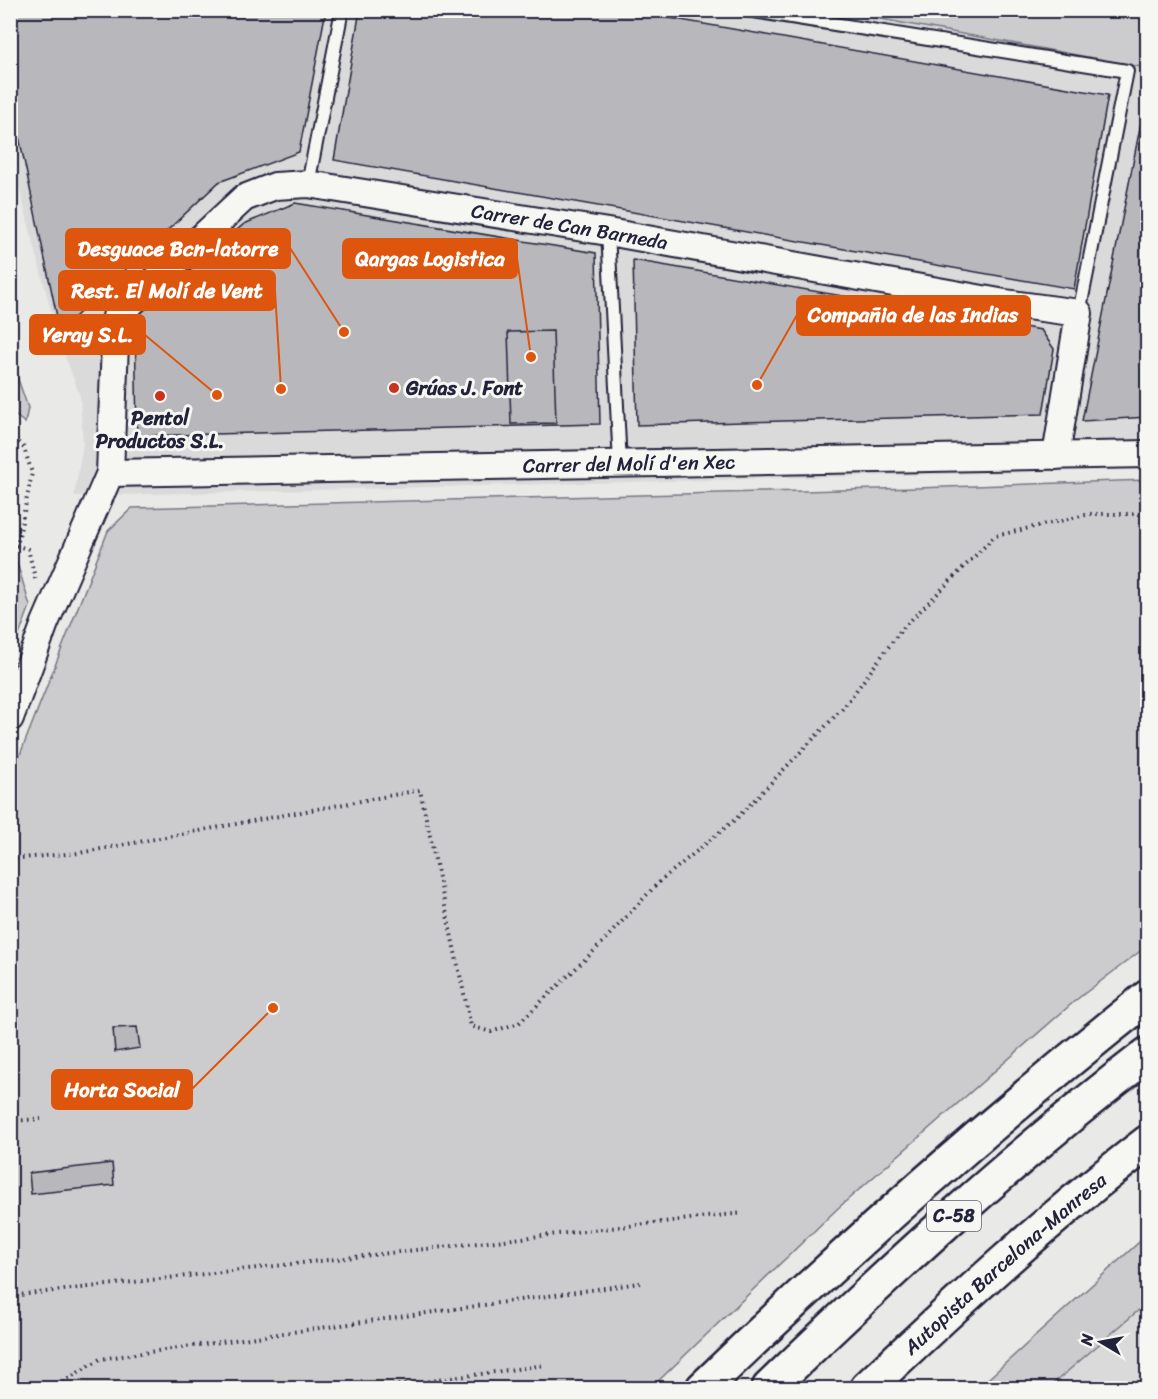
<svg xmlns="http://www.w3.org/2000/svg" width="1158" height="1399" font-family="Sriracha,sans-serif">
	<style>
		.built { fill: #dadada }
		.green { fill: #ccccce; stroke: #777784; stroke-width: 1.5 }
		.building { fill: #b8b8bc; stroke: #22223b; stroke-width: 1.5 }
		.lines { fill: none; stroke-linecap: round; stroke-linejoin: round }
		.lane-casing { stroke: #22223b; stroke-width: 16 }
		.street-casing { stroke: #22223b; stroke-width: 30 }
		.primary-casing { stroke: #22223b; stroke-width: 38 }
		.highway-casing { stroke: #22223b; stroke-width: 38 }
		.path { stroke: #22223b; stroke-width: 4; stroke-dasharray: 1.5 4.5; stroke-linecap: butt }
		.lane { stroke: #f6f6f2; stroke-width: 12 }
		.street { stroke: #f6f6f2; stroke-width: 26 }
		.primary { stroke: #f6f6f2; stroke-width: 33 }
		.highway { stroke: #f6f6f2; stroke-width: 33 }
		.poi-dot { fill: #c8321e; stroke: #f6f6f2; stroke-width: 2 }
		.labels { text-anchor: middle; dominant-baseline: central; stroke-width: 6; stroke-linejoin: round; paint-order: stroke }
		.shield { fill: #f6f6f2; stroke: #626272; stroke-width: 1.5 }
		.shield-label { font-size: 18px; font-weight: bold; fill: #22223b }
		.street-label { font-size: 20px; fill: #22223b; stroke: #f6f6f2 }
		.poi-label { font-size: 20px; font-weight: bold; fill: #22223b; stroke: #f6f6f2; text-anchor: start }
		.leader { fill: none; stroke: #de560e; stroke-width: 2 }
		.callout-dot { fill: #de560e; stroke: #f6f6f2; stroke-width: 2 }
		.callout { fill: #de560e; stroke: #de560e; stroke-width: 2 }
		.callout-label { font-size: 21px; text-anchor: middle; font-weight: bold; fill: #fff }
	</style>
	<rect width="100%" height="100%" fill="#e9e9e7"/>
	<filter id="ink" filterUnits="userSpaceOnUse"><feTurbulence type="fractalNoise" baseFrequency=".0167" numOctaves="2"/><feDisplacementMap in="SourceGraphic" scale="12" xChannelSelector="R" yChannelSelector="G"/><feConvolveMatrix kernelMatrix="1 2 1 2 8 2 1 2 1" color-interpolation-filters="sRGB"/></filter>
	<g filter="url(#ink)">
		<!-- built -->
		<path class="built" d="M10,11H837L1147,68V469L74,496L83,444L80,396L57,334L11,156Z
			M1147,1303V1388H1048L1053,1382Z"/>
		<!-- green -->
		<path class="green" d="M837,11H1147V68Z
			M10,356L28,408L25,423L11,412Z
			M1147,480V946L1076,1000L837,1209L651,1388H11L10,780L108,531L132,508L917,488Z
			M11,547L15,556L30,606L11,656Z
			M1147,1235V1303L1048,1388H978Z"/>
		<!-- building -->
		<path class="building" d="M10,10H326L299,152L219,182L60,331L10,94Z
			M360,10H624L1108,95L1074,289L334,160Z
			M1148,87V417L1082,421Z
			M295,203L596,253L600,424L137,436L135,318L244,224Z
			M633,260L1041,330L1054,349L1043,414L637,425Z
			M553,331L556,423L511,424L508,332Z
			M137,1027L140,1048L115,1052L113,1028Z
			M112,1163L114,1185L31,1194L29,1173Z"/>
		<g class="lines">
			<!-- lane casing -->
			<g class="lane-casing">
				<path id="lane" d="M747,10L1127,71L1079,313
					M308,184L342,10
					M608,232L620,464"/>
			</g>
			<!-- street casing -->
			<g class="street-casing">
				<g id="street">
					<path id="s1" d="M110,473L1148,454"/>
					<path id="s2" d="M10,718L45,623L110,473L116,317L244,198L275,186L308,184L608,232L1005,303L1079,313L1056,456"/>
				</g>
			</g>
			<!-- primary casing -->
			<g class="primary-casing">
				<path id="primary" d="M703,1388C845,1251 992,1120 1148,997"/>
			</g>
			<!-- highway casing -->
			<g class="highway-casing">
				<g id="highway">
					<path d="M769,1388C890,1271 1014,1157 1148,1054"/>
					<path id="s3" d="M867,1388C957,1303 1049,1218 1148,1142"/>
				</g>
			</g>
			<!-- path -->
			<path class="path" d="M10,434L24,448L32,473L17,546
				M10,544L28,549L36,582
				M10,859L79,853L420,790L471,1026L491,1032L519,1023L597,948L658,883L737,818L844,707L901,630L995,536L1090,514H1148
				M10,1121L41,1119
				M10,1296L743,1213
				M60,1388L66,1380L100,1359L640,1283
				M380,1388L545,1365"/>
			<!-- lane -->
			<use href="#lane" class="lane"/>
			<!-- street -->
			<use href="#street" class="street"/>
			<!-- primary -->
			<use href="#primary" class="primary"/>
			<!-- highway -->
			<use href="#highway" class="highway"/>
		</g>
	</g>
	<!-- markers -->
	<g class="poi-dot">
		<circle cx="394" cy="388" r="6"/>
		<circle cx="160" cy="396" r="6"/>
	</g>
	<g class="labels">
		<!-- shield labels -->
		<rect class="shield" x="927" y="1201" width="54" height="30" rx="4.5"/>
		<g class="shield-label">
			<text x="954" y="1216">C-58</text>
		</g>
		<!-- street labels -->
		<g class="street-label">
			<text stroke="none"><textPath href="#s2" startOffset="927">Carrer de Can Barneda</textPath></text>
			<text stroke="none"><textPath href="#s1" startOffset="519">Carrer del Molí d'en Xec</textPath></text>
			<text stroke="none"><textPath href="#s3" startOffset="186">Autopista Barcelona-Manresa</textPath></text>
		</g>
		<!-- poi labels -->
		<g class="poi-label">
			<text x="406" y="388">Grúas J. Font</text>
			<text x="160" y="418" text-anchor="middle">Pentol<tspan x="160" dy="23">Productos S.L.</tspan></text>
		</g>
	</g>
	<!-- callouts -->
	<path class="leader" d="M344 332L290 248M531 357L517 258M281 389L275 291M757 385L797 315M217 395L145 335M273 1008L192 1089"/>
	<g class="callout-dot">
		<circle cx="344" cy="332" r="6"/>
		<circle cx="531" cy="357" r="6"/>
		<circle cx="281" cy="389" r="6"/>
		<circle cx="757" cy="385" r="6"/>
		<circle cx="217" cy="395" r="6"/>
		<circle cx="273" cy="1008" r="6"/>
	</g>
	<g class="callout">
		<rect x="66" y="229" width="224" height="39" rx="6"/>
		<rect x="343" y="239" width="174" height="39" rx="6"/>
		<rect x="59" y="271" width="216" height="39" rx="6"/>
		<rect x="797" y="296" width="233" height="39" rx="6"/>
		<rect x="30" y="315" width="115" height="39" rx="6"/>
		<rect x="52" y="1070" width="140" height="39" rx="6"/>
	</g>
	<g class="callout-label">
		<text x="178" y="256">Desguace Bcn-latorre</text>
		<text x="430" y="266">Qargas Logistica</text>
		<text x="167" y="298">Rest. El Molí de Vent</text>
		<text x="913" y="322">Compañia de las Indias</text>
		<text x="88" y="342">Yeray S.L.</text>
		<text x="122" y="1097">Horta Social</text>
	</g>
	<!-- margin -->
	<rect width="1158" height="1399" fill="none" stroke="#f6f6f2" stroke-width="36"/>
	<rect x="18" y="18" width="1122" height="1363" fill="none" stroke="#22223b" stroke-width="2" filter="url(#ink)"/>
	<!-- north arrow -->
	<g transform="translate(1101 1342) rotate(280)" stroke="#f6f6f2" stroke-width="4.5" paint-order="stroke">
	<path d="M0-4.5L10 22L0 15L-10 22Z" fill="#22223b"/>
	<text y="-9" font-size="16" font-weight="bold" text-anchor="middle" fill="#22223b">N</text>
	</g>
</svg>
